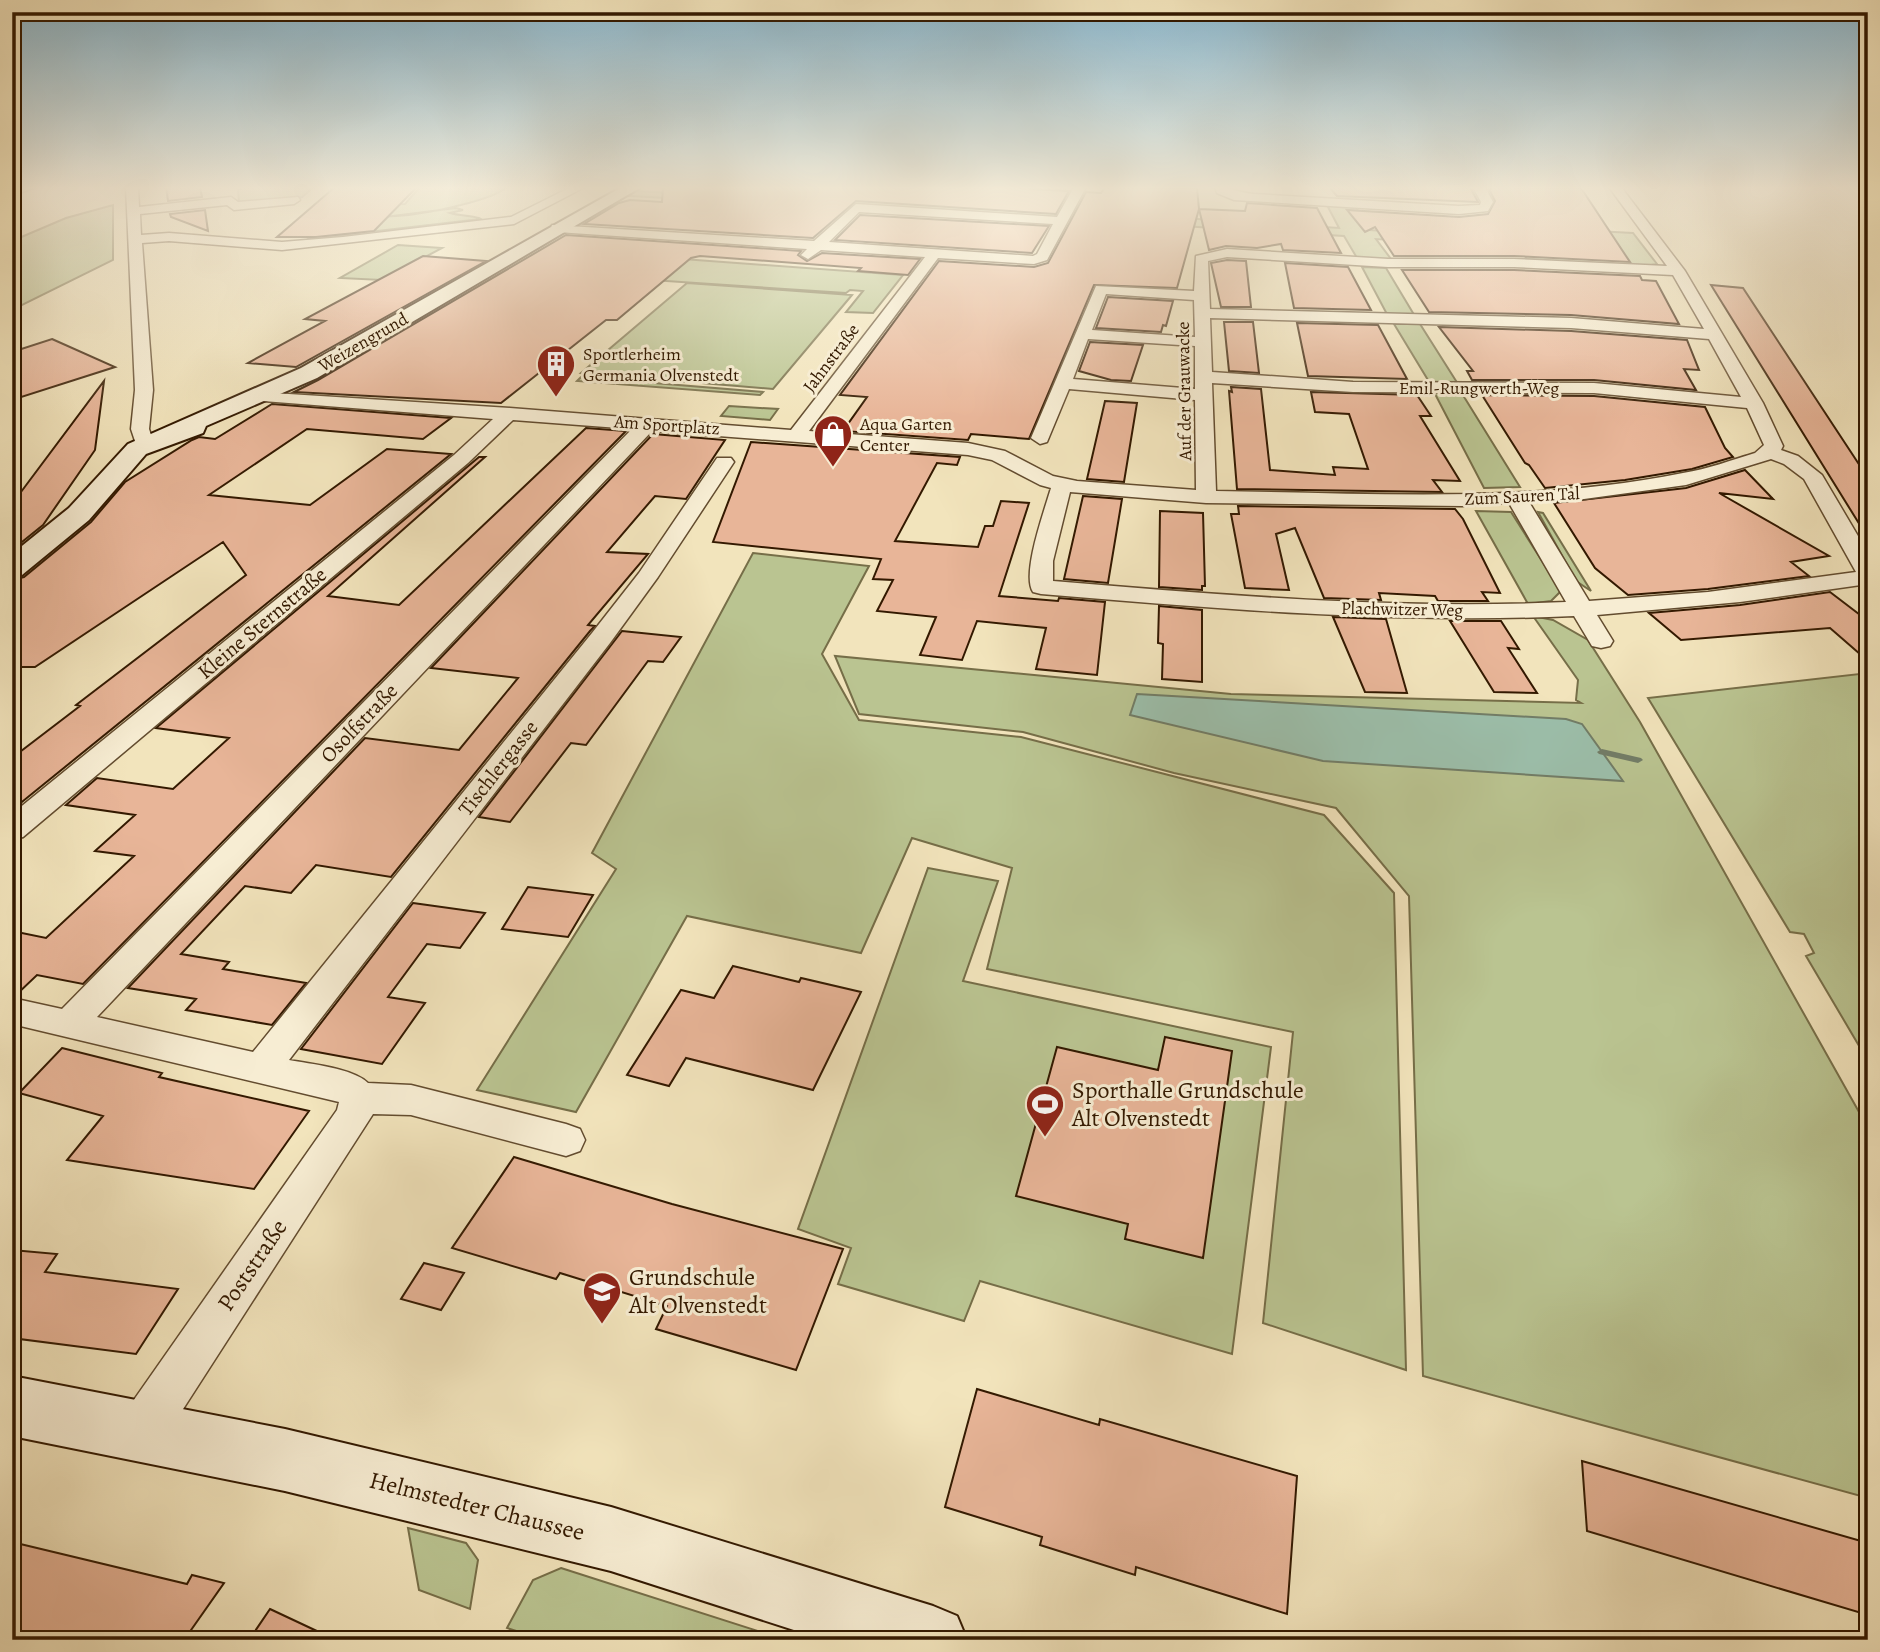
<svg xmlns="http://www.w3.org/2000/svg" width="1880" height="1652" font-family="Alegreya,serif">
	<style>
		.green { fill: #bac491; stroke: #766e48; stroke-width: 2 }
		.water { fill: #9cbfab; stroke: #727d67; stroke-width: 2 }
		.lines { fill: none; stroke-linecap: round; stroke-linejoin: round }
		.stream { fill: #727d67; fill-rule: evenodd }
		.building { fill: #e8b598; stroke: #331900; stroke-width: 2 }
		.street-casing { stroke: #634c2f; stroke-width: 3 }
		.secondary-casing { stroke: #331900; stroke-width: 4 }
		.street { fill: #f7edd3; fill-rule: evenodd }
		.secondary { fill: #f7edd3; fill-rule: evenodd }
		.labels { text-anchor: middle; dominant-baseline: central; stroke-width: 6; stroke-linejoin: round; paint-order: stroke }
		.far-street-label { font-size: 18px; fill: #331900; stroke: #f7edd3 }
		.far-poi-label { font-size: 18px; fill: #331900; stroke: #f7edd3; text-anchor: start }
		.street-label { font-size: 21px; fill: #331900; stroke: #f7edd3 }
		.near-poi-label { font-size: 24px; fill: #331900; stroke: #f7edd3; text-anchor: start }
		.near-street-label { font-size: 24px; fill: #331900; stroke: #f7edd3 }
	</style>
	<rect width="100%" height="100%" fill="#f2e4bc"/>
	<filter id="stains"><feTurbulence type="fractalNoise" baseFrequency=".00286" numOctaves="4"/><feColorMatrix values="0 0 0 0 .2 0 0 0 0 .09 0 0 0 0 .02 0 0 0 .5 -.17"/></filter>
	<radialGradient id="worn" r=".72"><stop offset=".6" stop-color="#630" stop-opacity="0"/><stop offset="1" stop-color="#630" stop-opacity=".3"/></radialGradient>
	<!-- green -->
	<path class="green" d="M243,187H314L302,197L248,203L239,202L238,190Z
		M420,187H507C490,202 409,218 385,216C373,215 360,208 348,205L405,204Z
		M637,191L808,201L814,198L1058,211L1053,219L629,196Z
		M113,205V260L12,310V241L66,218Z
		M1327,205L1356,207L1369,230L1520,239V227L1633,233L1657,264L1645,266L1527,259L1518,247L1376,239L1391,259L1357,258L1344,236L1067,219L1072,211L1339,228Z
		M456,208L463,210L450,213C460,216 477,216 481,219L308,239L312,236L377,218Z
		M398,245L442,248L382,280L340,278Z
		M669,258L903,275L873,313L846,312L863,291L850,290L846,293L636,279Z
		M1362,267L1386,268L1416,318H1389Z
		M687,283L852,295L773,389L581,373Z
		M1394,324H1420L1458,384L1431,385Z
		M581,377L763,392L760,395L577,381Z
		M1434,392H1461L1520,487L1484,488Z
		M729,406L778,409L770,420L721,416Z
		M1476,511L1511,512L1561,591L1551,601L1528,604Z
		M1538,512L1543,513L1591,591L1576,581Z
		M753,553L869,566L822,654L859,720L1021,737L1324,815L1394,893L1406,1370L1263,1323L1293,1032L987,969L1012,868L912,838L861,953L687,916L576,1112L477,1090L616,869L592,853Z
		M1533,616L1553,620L1588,640L1640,722L1868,1128V1498L1423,1376L1409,896L1336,808L1174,773L1023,732L859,714L835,656L1231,694L1581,703L1576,700L1578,680Z
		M1868,673V1061L1806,956L1814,953L1804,934L1790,932L1648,698Z
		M928,868L998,881L963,981L1271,1047L1232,1354L980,1281L964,1321L838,1284L851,1248L798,1229Z
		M408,1528L466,1543L478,1560L470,1609L419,1590Z
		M561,1568L786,1640H544L507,1628L533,1580Z"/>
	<!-- water -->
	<path class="water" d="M1137,694L1566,719L1582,724L1623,781L1323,761L1130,715Z"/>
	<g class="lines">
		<!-- stream -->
		<path class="stream" d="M1602,749L1641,758L1643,760L1638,763L1599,754L1597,752Z"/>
	</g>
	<!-- building -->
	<path class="building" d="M166,187H200L202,197L168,201Z
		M335,187H417L374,231L316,237H277Z
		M663,187H1033L1031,189L1069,191L1056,214L856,201L813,238L584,224L619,203L630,200L662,202Z
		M1105,187L1197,188L1199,209L1245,211L1247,203L1317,208L1341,253L1283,250L1281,244L1257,248L1226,246L1209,250L1199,209L1177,288L1094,285L1029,439L971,434L968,440L843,431L867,397L840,395L939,261L1034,267L1048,263L1086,192L1101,193Z
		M1329,187H1470L1478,202L1337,196Z
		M1488,187L1581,188L1630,262L1514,256H1394L1375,227L1365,232L1347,210L1459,217L1488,214L1495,201Z
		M205,210L208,231L171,217L170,214Z
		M860,215L1049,226L1032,253L835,240Z
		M566,235L801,251L798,255L807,261L822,253L920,259L908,275L858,271L861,268L700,256L691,258L617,320H606L501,403L294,392L318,380Z
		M423,256L486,261L296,367L248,363L325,321L305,319Z
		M1227,260L1246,261L1251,307H1221L1211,263Z
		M1285,263L1348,267L1371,310L1294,308Z
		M1402,270H1514L1640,276L1642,280L1656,281L1679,324L1571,315L1429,312Z
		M1711,285L1743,288L1868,478V538Z
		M1108,297L1173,301L1166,326L1163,325L1161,332L1096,328Z
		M1224,322H1253L1259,373L1229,371Z
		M1297,323L1378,325L1407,379L1308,376Z
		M1439,327L1571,331L1687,340L1699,370L1684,369L1696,390L1594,380H1472L1467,371H1473Z
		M52,339L115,367L12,400V352Z
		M1090,342L1143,345L1131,381L1111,380L1079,371Z
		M104,381L95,450L43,525L12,550V504Z
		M1231,387L1261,389L1270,470L1335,475L1333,467L1368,469L1349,414L1315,412L1311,392L1417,395L1431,416H1420L1460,481L1433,480L1442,492L1237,489L1229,391L1232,392Z
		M1482,395L1594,396L1705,407L1725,448L1733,457L1692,469L1625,480L1545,488L1529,465L1525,463Z
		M1105,401L1137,403L1124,482L1087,479Z
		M272,404L451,418L423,439L307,429L209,495L310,505L387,449L451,454L12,810V758L80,706L76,705L246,575L223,542L35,667H12V580L24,577L91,522L125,482L192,440L199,437L215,439Z
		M586,428L626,431L83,984L37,975L15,996H12V931L46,938L134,856L95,851L135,815L66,805L97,778L173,789L229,738L156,728L479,457H485L328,596L399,605Z
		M653,434L725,440L686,499L655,496L607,552L648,554L588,625L595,626L590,631L391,877L316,865L291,893L245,886L181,954L229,962L223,969L306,983L272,1025L186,1010L196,999L128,988L365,738L459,750L518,678L431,668Z
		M751,442L960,457L957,465L937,463L895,541L978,547L985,526H993L1001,501L1029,503L999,596L1058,601L1059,598L1105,602L1097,675L1036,669L1046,628L977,621L962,660L920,655L936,617L877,611L893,580L873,579L881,559L713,542Z
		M1745,470L1773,499L1719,493L1829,556L1791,562L1809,576L1708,589L1628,595L1595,568L1554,503L1686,488Z
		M1083,496L1122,499L1108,583L1064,579Z
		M1238,506L1455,509L1463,519L1500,593L1482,592L1488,601H1438L1435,596L1379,593L1381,600L1324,598L1295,528L1276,534L1289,590L1245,588L1231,514H1239Z
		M1160,511L1203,513L1205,586H1202V590L1159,587Z
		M1830,592L1868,621V661L1830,628L1681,640L1649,613L1740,605Z
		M1159,606L1202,610V682L1162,679L1163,644L1158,643Z
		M1333,617L1386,619L1407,693L1365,692Z
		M1450,621H1501L1519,649L1508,648L1537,693L1494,692Z
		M622,631L681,637L663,662L648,661L586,745L571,743L510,822L479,817Z
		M528,887L593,895L568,937L502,929Z
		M413,903L485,913L460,948L427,944L388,997L425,1003L382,1064L301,1049Z
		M733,966L799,982L801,978L861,992L813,1090L686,1058L669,1086L627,1075L681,990L714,998Z
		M1165,1037L1232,1051L1203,1258L1125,1239L1128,1224L1016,1196L1057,1047L1158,1070Z
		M62,1048L162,1073L159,1077L309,1111L254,1189L67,1160L103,1116L19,1093Z
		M514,1157L672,1204L843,1249L796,1370L656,1329L667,1306L560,1273L556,1279L452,1248Z
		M12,1250L57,1254L45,1272L178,1289L136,1354L12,1338Z
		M424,1263L464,1273L441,1310L401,1299Z
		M977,1389L1099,1425L1100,1419L1297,1476L1287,1614L1136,1567L1135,1575L1040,1545L1042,1537L945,1507Z
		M1582,1461L1868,1543V1615L1587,1531Z
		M12,1542L187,1584L192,1575L224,1583L184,1640H12Z
		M270,1609L336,1640H249Z"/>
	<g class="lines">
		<!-- street casing -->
		<g class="street-casing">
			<path id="street" d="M19,187H35L12,196V189Z
				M126,187H138L139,207L231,197L238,202L298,197L300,200L294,204L234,210L227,205L140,214L141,235L169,233L282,242L343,237L511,217L571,187H585L514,224L282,250L169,241L142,243L153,390L149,429L154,444L145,450L136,444L131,429L135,390Z
				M1074,187H1086L1047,260L1034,264L938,258L809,431L968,443L1005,451L1053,476L1077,481L1196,490L1195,400L1069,389L1047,442L1040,444L1031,438L1096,286L1194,291L1196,256L1227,249L1388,259H1514L1667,266L1609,187H1621L1685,271L1763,403L1783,446L1781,450L1798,456L1822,475L1868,553V584L1740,602L1597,615L1613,641L1610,646L1601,648L1592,646L1574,616C1396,624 1218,609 1041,594L1033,592C1021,574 1045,509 1051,488L1040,485L992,460L968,455L652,431L97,1017L253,1052L592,633L639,573L717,458H731L734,462L658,577L610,643L289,1060C310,1064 353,1068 368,1083L411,1085L566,1124L580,1129L585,1140L580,1151L566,1156L411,1115L373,1114L158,1448L141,1454L124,1448L118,1431L124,1414L337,1110L339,1102L12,1024V998L62,1009L632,429L513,420L468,463L23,837L12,840V814L454,455L493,419L263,401L254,396L257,392L510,408L791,430L925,257L821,250L808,259L801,255L807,249L557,232L551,228L552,225L814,241L856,204L1057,217ZM859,212L1053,224L1037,254L1033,256L829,242ZM1227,257L1388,267H1514L1673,275L1704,329L1571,318L1210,309L1208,261ZM1106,294L1194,300L1195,337L1092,330ZM1210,318L1571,328L1709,339L1741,397L1594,383L1353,382L1212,372ZM1088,339L1195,346V389L1073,379ZM1212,383L1353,392L1594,393L1747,408L1764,445L1755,453C1732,460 1708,469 1683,473C1531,504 1371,493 1216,491ZM1771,459L1784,464L1804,479L1856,572L1708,592L1589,601L1529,502L1584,499L1686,485ZM1070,492L1206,503L1462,506L1509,503L1566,602C1395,610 1223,595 1053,581V561Z
				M1215,187C1228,186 1239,193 1254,194L1459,206L1480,205L1481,202L1473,187H1485L1493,202L1488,211L1459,214L1234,200L1217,193Z"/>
		</g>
		<!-- secondary casing -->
		<g class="secondary-casing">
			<path id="secondary" d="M622,187H641L317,378L206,426L203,433L146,454L89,520L22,575L12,578V554L69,508L128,444L301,368Z
				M12,1376L285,1429L611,1507L933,1606L957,1616L967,1640H825L611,1571L285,1491L12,1436Z"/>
		</g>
		<!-- street -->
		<use href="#street" class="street"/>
		<!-- secondary -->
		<use href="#secondary" class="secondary"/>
	</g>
	<!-- sky -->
	<linearGradient id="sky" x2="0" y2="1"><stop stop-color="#89b8d0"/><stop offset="0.45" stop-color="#f9f3e1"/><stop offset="1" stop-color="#f9f3e1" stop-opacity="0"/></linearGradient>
	<rect width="1880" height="418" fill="url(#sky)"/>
	<!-- icons -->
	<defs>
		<g id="building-pin" transform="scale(2.0125)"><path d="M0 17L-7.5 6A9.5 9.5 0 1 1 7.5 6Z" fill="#8f2418" stroke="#f7edd3"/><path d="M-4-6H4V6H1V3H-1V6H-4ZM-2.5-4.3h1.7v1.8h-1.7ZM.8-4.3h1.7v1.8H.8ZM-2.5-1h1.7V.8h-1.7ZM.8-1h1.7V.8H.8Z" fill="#fff"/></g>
		<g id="shop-pin" transform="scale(2.0125)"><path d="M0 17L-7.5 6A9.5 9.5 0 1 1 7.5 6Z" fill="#8f2418" stroke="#f7edd3"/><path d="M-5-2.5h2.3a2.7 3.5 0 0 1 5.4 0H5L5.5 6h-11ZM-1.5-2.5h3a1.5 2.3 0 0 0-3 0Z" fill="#fff"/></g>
		<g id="stadium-pin" transform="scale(2.0125)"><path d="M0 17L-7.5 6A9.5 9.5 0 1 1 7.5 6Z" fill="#8f2418" stroke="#f7edd3"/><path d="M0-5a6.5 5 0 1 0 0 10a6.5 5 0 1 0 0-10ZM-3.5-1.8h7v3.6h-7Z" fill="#fff"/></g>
		<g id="school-pin" transform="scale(2.0125)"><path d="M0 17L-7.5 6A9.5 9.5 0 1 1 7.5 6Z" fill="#8f2418" stroke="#f7edd3"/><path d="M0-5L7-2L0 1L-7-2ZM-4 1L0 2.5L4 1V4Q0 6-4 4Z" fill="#fff"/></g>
	</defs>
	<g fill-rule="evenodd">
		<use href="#building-pin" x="556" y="364"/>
		<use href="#shop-pin" x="833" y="434"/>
		<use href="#stadium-pin" x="1045" y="1104"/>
		<use href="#school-pin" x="602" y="1291"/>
	</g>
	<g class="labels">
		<!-- far-street labels -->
		<g class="far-street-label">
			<text transform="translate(363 342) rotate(-30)">Weizengrund</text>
			<text transform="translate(831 358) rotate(-53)">Jahnstraße</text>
			<text x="1479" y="388">Emil-Rungwerth-Weg</text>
			<text transform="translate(1184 391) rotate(-91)">Auf der Grauwacke</text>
			<text transform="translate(667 425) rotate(4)">Am Sportplatz</text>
			<text transform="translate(1522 496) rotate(-3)">Zum Sauren Tal</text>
			<text transform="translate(1402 609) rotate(1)">Plachwitzer Weg</text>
		</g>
		<!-- far-poi labels -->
		<g class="far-poi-label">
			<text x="583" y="354">Sportlerheim<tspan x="583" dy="21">Germania Olvenstedt</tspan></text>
			<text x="860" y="424">Aqua Garten<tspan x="860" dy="21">Center</tspan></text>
		</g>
		<!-- street labels -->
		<g class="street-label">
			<text transform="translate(262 623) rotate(-40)">Kleine Sternstraße</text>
			<text transform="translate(359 723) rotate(-46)">Osolfstraße</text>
			<text transform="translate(498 768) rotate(-52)">Tischlergasse</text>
		</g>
		<!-- near-poi labels -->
		<g class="near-poi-label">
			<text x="1072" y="1090">Sporthalle Grundschule<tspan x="1072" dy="28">Alt Olvenstedt</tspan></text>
			<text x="629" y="1277">Grundschule<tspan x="629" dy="28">Alt Olvenstedt</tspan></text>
		</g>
		<!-- near-street labels -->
		<g class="near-street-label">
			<text transform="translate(252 1265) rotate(-56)">Poststraße</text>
			<text transform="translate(477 1506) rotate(14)">Helmstedter Chaussee</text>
		</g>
	</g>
	<!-- margin -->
	<rect width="1880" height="1652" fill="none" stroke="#f2e4bc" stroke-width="42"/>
	<rect x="14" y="14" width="1852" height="1624" fill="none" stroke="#331900" stroke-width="3.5"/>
	<rect x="21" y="21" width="1838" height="1610" fill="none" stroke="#331900" stroke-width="2"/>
	<rect width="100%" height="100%" filter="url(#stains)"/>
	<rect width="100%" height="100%" fill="url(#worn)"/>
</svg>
